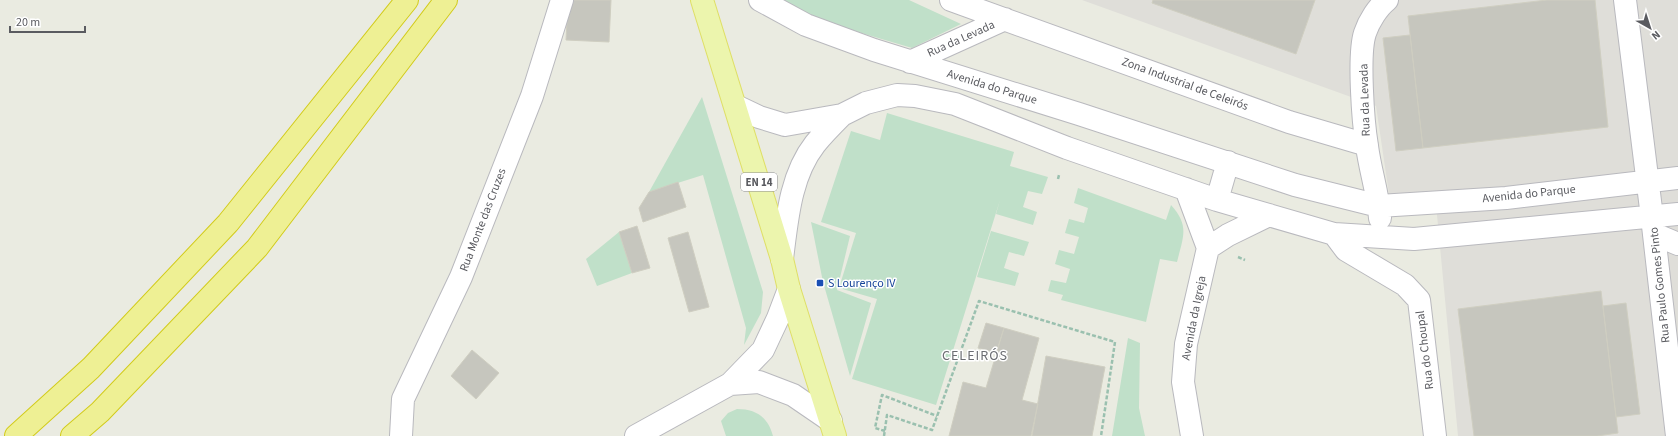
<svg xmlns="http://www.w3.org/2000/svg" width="1678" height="436" font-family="'Source Sans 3',sans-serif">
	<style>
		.industrial { fill: #dfded9 }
		.green { fill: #c0e0c9 }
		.building { fill: #c6c6be; stroke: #cfcec1 }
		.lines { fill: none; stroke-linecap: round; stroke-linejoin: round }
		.minor-casing { stroke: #b9b9be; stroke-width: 24 }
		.major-casing { stroke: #dfdf66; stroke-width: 24 }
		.highway-casing { stroke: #d2cb1a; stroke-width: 24 }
		.path { stroke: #9ac0af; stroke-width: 2.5; stroke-dasharray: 4 2; stroke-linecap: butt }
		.minor { stroke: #fff; stroke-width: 22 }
		.major { stroke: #ecf5ad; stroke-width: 22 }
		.highway { stroke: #eef094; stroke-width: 22 }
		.transit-dot { fill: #1a4fb4; stroke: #fff; stroke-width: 1.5 }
		.labels { text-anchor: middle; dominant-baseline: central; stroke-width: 3; stroke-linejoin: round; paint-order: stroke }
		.shield { fill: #fff; stroke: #8c8c90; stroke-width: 1 }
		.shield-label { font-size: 11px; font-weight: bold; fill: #5a5b60 }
		.street-label { font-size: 12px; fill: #5a5b60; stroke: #fff }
		.transit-label { font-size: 12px; fill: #164399; stroke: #fff; text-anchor: start }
		.quarter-label { font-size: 14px; letter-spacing: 1px; fill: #6b6d72; stroke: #fff }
	</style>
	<rect width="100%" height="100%" fill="#eaebe1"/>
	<!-- industrial -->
	<path class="industrial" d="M1082,0H1678V436H1458L1435,194H1389L1376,106Z"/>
	<!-- green -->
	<path class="green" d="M779,0H909L961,24L912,48L814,19Z
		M702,97L763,292L761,313L744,345L746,328L703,175L649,192Z
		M887,113L1014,152L1010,166L1048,177L1042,194L1028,191L1023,207L1037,212L1033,225L996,214L1000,200L936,405L852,379L877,299L839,288L856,233L821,222L851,131L880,140Z
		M1078,188L1166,220L1171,205C1190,226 1183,237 1177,262L1160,259L1146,322L1061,300L1063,295L1048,291L1051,280L1066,283L1070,269L1055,264L1059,250L1074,254L1079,237L1065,233L1069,219L1084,223L1088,208L1074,203Z
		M811,222L850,236L837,290L871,303L850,376L823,282Z
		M991,231L1029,242L1024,256L1009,252L1004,268L1019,273L1015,286L977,277Z
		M619,232L632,273L597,286L586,259Z
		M1128,338L1140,343L1139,408L1145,436H1112Z
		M737,409C756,409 768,417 773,436H726L721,421L728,413Z"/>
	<!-- building -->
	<path class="building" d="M568,0H611L609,42L566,40Z
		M1153,0H1315L1296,54L1152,3Z
		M1547,0H1595L1608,127L1423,148L1408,16Z
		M1410,35L1423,148L1396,151L1383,38Z
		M678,182L686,207L643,222L639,208L649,192Z
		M637,226L650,268L632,273L619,232Z
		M688,232L709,307L689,312L668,238Z
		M1601,291L1618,433L1597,436H1474L1458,309Z
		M1626,303L1640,414L1616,417L1603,306Z
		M986,323L1004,328L996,353L978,348Z
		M1004,328L1039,338L1022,400L1038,404L1031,436H949L963,382L986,388Z
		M472,350L499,373L476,399L451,376Z
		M1046,356L1105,367L1092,436H1032Z"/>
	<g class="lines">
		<!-- minor casing -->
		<g class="minor-casing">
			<path id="minor" d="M760,0L806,25L874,50L1079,114L1295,185L1379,206L1506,198L1678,178
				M951,0L1289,122L1367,145
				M1625,0L1652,217L1677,436
				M910,62L1005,19
				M736,106L759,117L785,125L842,115L866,103L897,95L915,96L955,104L1067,148L1217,200L1334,234L1414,239L1678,214
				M1186,189L1208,248L1186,344L1183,382L1192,436
				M1217,200L1228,162
				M1380,218C1378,193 1370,170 1367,146C1363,122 1358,54 1365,33C1369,21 1378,7 1387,0
				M1334,234L1346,250L1405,285L1419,300L1435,436
				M1654,234L1678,244
				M1208,248L1228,235L1269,215
				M782,259C787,220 790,176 815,144C823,134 833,124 842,115
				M730,384L759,382L793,395L831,421
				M401,436L403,399L461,277L532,96L562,0
				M636,436L730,384L763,350L778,318L789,289"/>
		</g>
		<!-- major casing -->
		<g class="major-casing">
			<path id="major" d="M702,0L782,259L789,289L835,436"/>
		</g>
		<!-- highway casing -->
		<g class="highway-casing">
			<path id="highway" d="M16,436L91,368L228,223L407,0
				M72,436L100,412L257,248L446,0"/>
		</g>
		<!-- path -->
		<path class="path" d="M1058,179L1059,175
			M1238,257L1245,260
			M885,431L875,428L882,395L937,416
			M884,436L887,415L932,430L979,301L1115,342L1101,436"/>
		<!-- minor -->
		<use href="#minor" class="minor"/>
		<!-- major -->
		<use href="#major" class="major"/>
		<!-- highway -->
		<use href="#highway" class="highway"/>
	</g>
	<!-- markers -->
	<rect class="transit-dot" x="816" y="279" width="8" height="8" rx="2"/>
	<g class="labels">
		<!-- shield labels -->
		<rect class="shield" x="741" y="173" width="36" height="18" rx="3"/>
		<g class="shield-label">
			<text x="759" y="182">EN 14</text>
		</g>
		<!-- street labels -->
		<g class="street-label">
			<text transform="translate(961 39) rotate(-24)">Rua da Levada</text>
			<text transform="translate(1185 84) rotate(20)">Zona Industrial de Celeirós</text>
			<text transform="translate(992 87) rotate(17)">Avenida do Parque</text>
			<text transform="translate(1365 100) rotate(-92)">Rua da Levada</text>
			<text transform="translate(1529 194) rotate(-6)">Avenida do Parque</text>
			<text transform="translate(483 220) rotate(-69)">Rua Monte das Cruzes</text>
			<text transform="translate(1660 285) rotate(-96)">Rua Paulo Gomes Pinto</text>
			<text transform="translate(1194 318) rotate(-79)">Avenida da Igreja</text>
			<text transform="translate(1425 350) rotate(-97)">Rua do Choupal</text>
		</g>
		<!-- transit labels -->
		<g class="transit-label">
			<text x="828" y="283">S Lourenço IV</text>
		</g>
		<!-- quarter labels -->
		<g class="quarter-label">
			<text x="975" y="356">CELEIRÓS</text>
		</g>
	</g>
	<!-- north arrow -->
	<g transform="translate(1650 28) rotate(141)" stroke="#ffffff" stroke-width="3" paint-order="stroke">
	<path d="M0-3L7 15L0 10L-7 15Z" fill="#5a5b60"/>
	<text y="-6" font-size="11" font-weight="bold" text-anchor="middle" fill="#5a5b60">N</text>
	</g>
	<!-- scale -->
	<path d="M10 26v6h75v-6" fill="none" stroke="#5a5b60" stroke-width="2"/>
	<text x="16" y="26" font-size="12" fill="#5a5b60" stroke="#ffffff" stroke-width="3" paint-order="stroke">20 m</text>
</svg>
